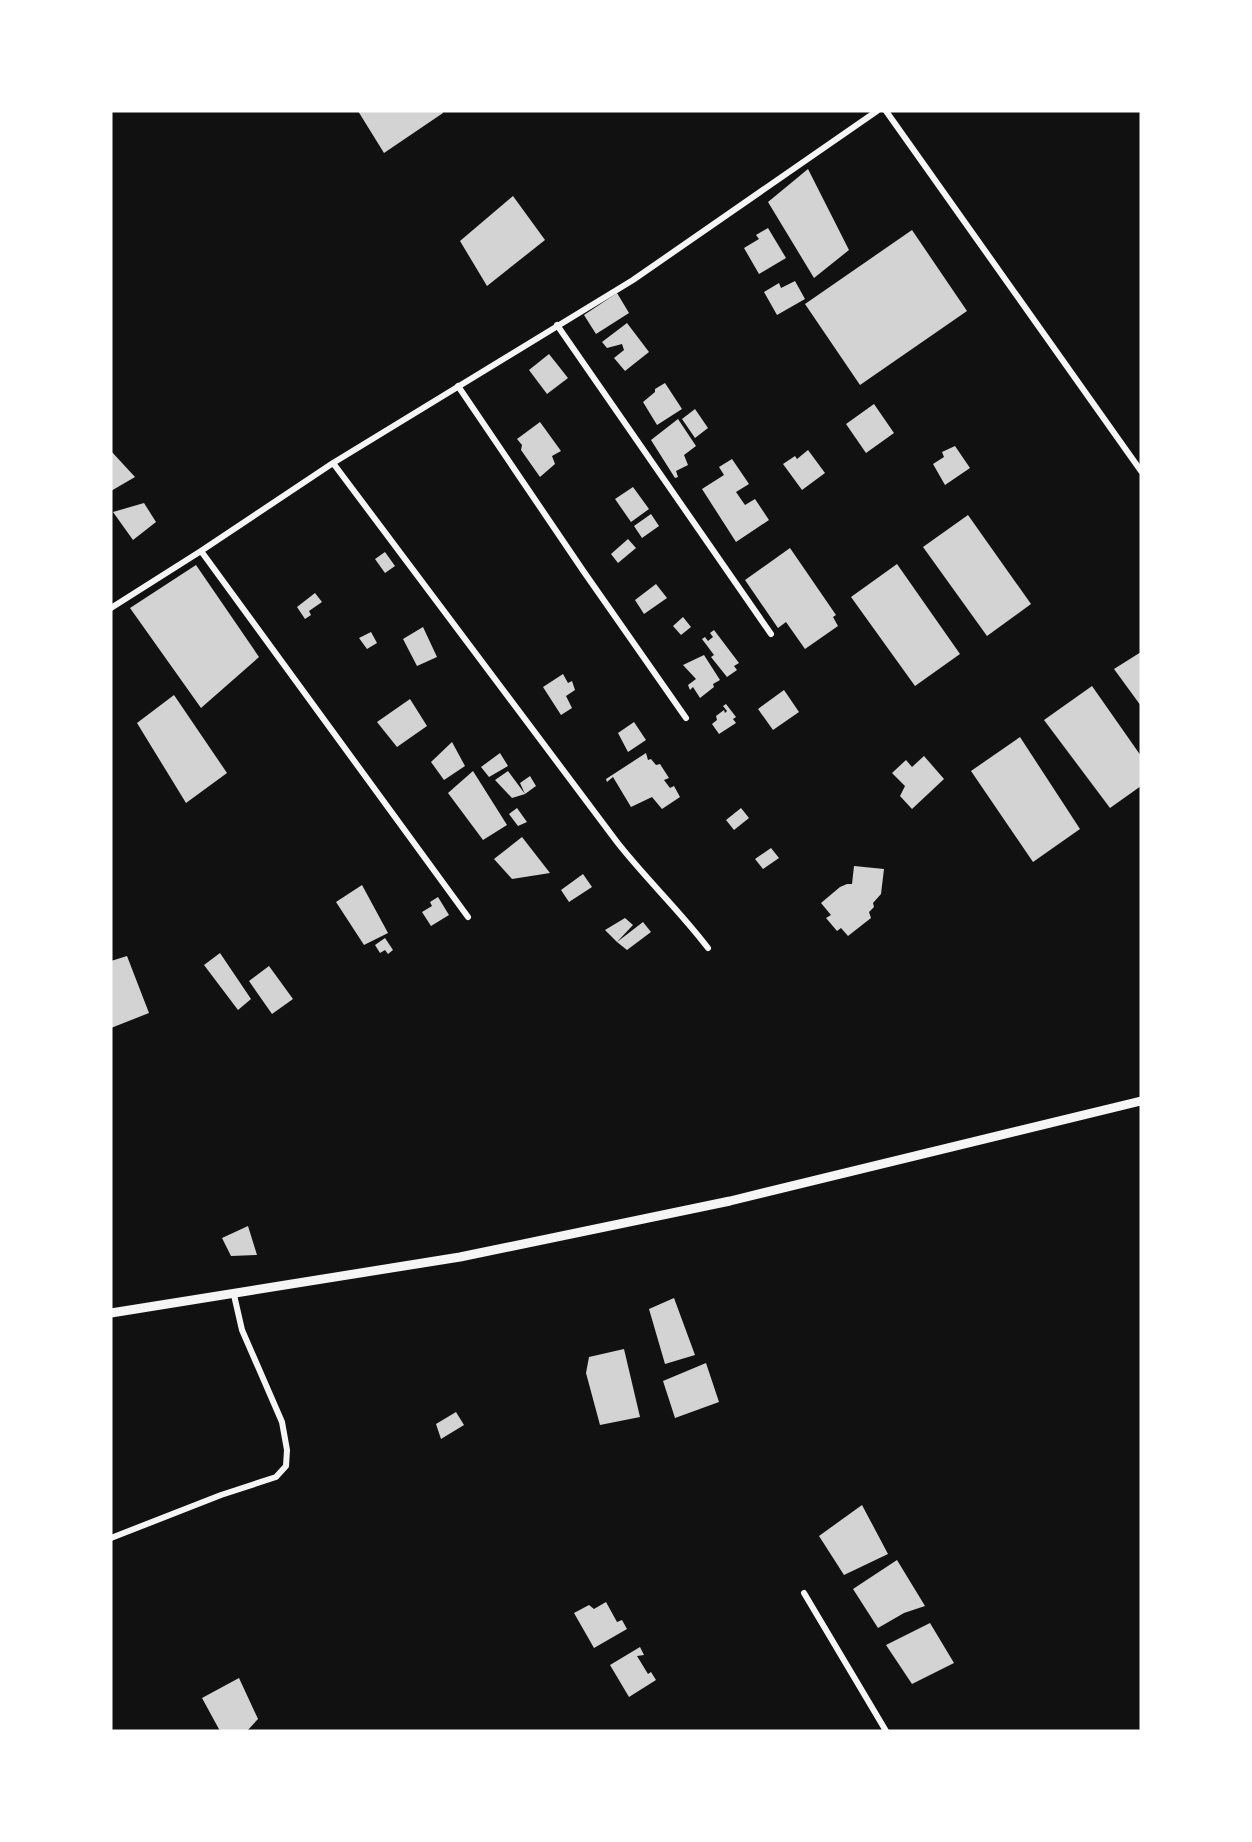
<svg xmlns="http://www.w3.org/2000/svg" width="1252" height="1842" font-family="'Zilla Slab',serif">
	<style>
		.building { fill: #d3d3d3 }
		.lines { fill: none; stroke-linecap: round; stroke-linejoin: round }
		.minor { stroke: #f5f5f5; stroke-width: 6 }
		.tertiary { stroke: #f5f5f5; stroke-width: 9 }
	</style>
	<rect width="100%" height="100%" fill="#111"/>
	<!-- building -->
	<path class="building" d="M358,111H442L443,113L384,153Z
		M808,169L849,250L814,278L768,202Z
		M513,196L545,240L487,286L460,241Z
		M768,228L786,258L759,274L744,248L759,239L756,235Z
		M912,230L967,311L860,385L805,304Z
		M795,281L805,299L777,315L764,292L779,283L781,288Z
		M617,293L629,313L596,334L584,315Z
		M627,323L649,352L625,371L614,358L624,350L622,344L607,348L602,342Z
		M549,354L568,378L547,394L529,370Z
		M665,383L682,409L657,425L643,402L655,392V389Z
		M874,404L894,433L866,453L846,424Z
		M695,409L708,428L695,438L682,419Z
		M678,419L696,446L684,455L688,465L676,471L678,477L675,478L651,440Z
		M540,422L561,451L552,456L555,464L540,477L521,450L522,445L517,439Z
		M955,446L970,468L945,485L933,464L944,457L942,452Z
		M808,450L825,473L802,490L783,464L795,456L797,459Z
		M111,451L135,477L111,491Z
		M732,459L749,484L736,492L745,505L755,499L769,520L736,542L702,489L724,475L719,467Z
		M633,487L649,509L631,522L615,499Z
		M144,503L156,522L133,540L113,512Z
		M651,514L659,526L642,538L634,526Z
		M968,515L1031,604L987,636L923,547Z
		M628,539L636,548L618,563L611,554Z
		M790,548L836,615L833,617L838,626L805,649L786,622L778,628L745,580Z
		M385,552L395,566L385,573L375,559Z
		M897,564L960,654L915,686L851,597Z
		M196,565L259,657L201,708L130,608Z
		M656,584L667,598L644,614L635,600Z
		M315,593L322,602L309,611L311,615L305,619L297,607Z
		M683,617L691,627L681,635L673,626Z
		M423,627L437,657L417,666L403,639Z
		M714,630L739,663L734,666L737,670L727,677L711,657L714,655L702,639L705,637L708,641L713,637L710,633Z
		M371,632L377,643L367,649L359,638Z
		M1141,652V706L1114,669Z
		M704,655L720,680L713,684L714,687L700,698L693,687L690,690L688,685L696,679L683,665Z
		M563,674L568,683L572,681L575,690L566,696L572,708L561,715L543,687Z
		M1092,686L1141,756V786L1110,808L1044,720Z
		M784,690L799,712L773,730L758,709Z
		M174,695L227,773L186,803L137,723Z
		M410,699L427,726L397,747L377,722Z
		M726,704L736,717L733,719L736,723L719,734L712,724L717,720L716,716L724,710L725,713L727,711L723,706Z
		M634,722L646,740L628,752L618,733Z
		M1020,737L1080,829L1033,862L971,771Z
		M452,742L465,766L444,780L431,762Z
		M500,753L508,766L489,777L481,767Z
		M646,753L648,760L651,759L656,765L660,764L669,778L664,780L670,788L674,786L680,797L662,809L652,797L631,807L613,777L607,782L606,779Z
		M924,756L944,779L912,809L900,796L905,786L892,773L906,760L912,767Z
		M473,771L507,825L483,840L448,793Z
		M508,771L525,794L512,798L495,780Z
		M530,776L536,786L525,794L520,783Z
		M517,808L527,822L518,826L509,814Z
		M741,808L749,818L734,830L726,820Z
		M522,837L550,873L512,879L494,859Z
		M771,848L779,858L763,869L755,859Z
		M854,866L884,869L881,894L873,903L874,907L869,912L871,918L848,936L841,928L837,931L826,918L831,915L821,903L840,887L847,884H852Z
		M583,874L592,887L569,902L561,890Z
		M362,885L388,933L364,945L336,902Z
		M438,897L449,915L431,926L422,912L432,906L430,902Z
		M625,918L633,925L617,942L605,930Z
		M643,922L651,932L627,950L617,942Z
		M385,938L393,950L388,954L385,950L380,953L375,945Z
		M220,953L251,999L238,1010L204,965Z
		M127,956L149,1013L111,1028V961Z
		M269,966L293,999L272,1014L249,981Z
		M248,1226L257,1255L231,1256L222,1238Z
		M674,1298L695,1355L665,1364L649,1309Z
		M624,1349L640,1417L600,1425L586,1373L589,1357Z
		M706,1363L719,1402L675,1418L663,1381Z
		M456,1412L464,1425L441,1439L436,1424Z
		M862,1505L888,1554L844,1575L819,1536Z
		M897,1560L925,1606L904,1613L878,1628L853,1589Z
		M606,1602L617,1622L622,1620L627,1629L594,1648L574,1613L589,1605L594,1609Z
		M930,1623L954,1663L912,1684L886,1645Z
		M640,1647L644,1655L637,1656L648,1674L651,1672L656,1680L629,1697L610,1665Z
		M239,1678L258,1719L247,1731H220L202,1698Z"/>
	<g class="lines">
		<!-- minor -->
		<path class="minor" d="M886,111L1141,471
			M557,325L771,634
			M458,386L584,572L686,718
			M333,463L617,842C646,879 680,911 708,948
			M201,551L468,917
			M111,608L201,551L333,463L633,280L877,111
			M111,1538L221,1495L276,1477L286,1466L287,1450L282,1422L242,1330L234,1295
			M804,1593L886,1731"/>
		<!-- tertiary -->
		<path class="tertiary" d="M111,1313L460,1257L730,1201L1141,1101"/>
	</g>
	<!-- border -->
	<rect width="1252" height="1842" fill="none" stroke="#ffffff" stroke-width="225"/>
</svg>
